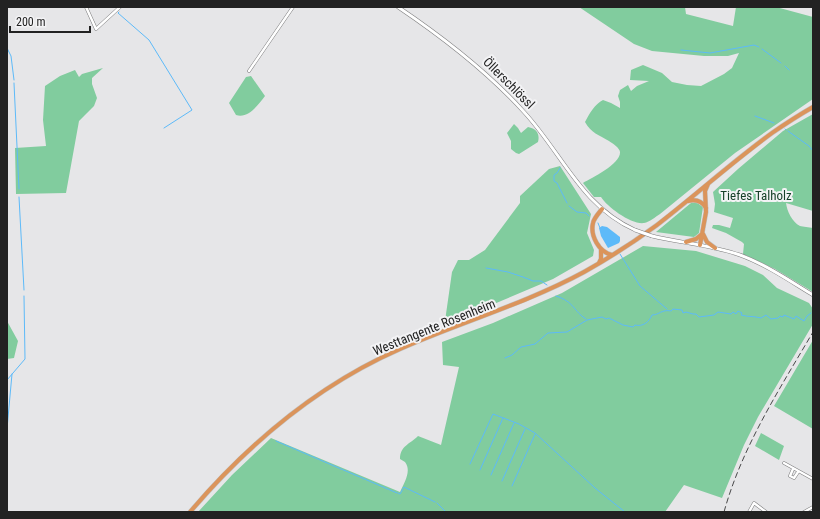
<svg xmlns="http://www.w3.org/2000/svg" width="820" height="519" font-family="'Roboto Condensed',sans-serif">
	<style>
		.green { fill: #81cc9e }
		.water { fill: #5dbaf9 }
		.lines { fill: none; stroke-linecap: round; stroke-linejoin: round }
		.stream { stroke: #5dbaf9; stroke-width: 1 }
		.minor-casing { stroke: #7d7d7e; stroke-width: 3.5 }
		.tertiary-casing { stroke: #7d7d7e; stroke-width: 4 }
		.trunk-casing { stroke: #c1c1c1; stroke-width: 5 }
		.minor { stroke: #fff; stroke-width: 2.5 }
		.tertiary { stroke: #fff; stroke-width: 3 }
		.trunk { stroke: #db945b; stroke-width: 4 }
		.rail { stroke: #484849; stroke-width: 1; stroke-dasharray: 6 3; stroke-linecap: butt }
		.tertiary-bridge-casing { stroke: #7d7d7e; stroke-width: 4; stroke-linecap: butt }
		.tertiary-bridge { stroke: #fff; stroke-width: 3 }
		.labels { text-anchor: middle; dominant-baseline: central; stroke-width: 4; stroke-linejoin: round; paint-order: stroke }
		.street-label { font-size: 13px; fill: #222; stroke: #f3f3f5 }
		.park-label { font-size: 13px; fill: #164028; stroke: #f3f3f5 }
	</style>
	<rect width="100%" height="100%" fill="#e6e6e8"/>
	<!-- green -->
	<path class="green" d="M579,7H685L686,14L733,26L736,7H776L813,17V99L735,153L660,214C655,217 650,222 644,223C632,225 607,207 601,197H594L583,183C592,178 621,164 620,152C620,148 612,143 609,141C599,135 591,133 585,122C589,114 595,104 603,100L611,103L620,108V102L618,96L620,90L628,85L631,91L637,86L649,81L630,80L631,70L643,65L662,73L672,82L687,85L701,86L724,74L732,68L739,53L728,56H704L652,51L634,44Z
		M103,68L92,78V84L97,98L94,106L79,121L66,193L16,194L15,148L46,146L43,120L45,86L60,76L75,70L79,77L82,74Z
		M251,76L265,96C258,105 248,119 236,115L229,103L246,77Z
		M813,114V211L786,203C787,211 792,222 800,226C803,227 809,227 813,228V292L775,269L743,254L744,244L742,242L726,233L712,228L713,225H719L730,228L733,218L714,212L715,204L713,192L738,169L783,131Z
		M514,124L518,128L521,133L528,127C537,129 540,134 538,142L519,154L516,153L511,149V141L507,133Z
		M560,166L591,214L587,233L594,250L593,256L553,279L470,314L445,321L452,272L458,260H469L485,250L520,203V196L549,169Z
		M696,202L703,207L699,233L694,237L656,232L691,203Z
		M643,246L696,251L745,266L763,275L777,288L809,303L813,309V324L758,417L744,445L722,498L684,485L665,512H198L232,475L271,438L400,492C404,483 412,471 405,462L400,459C400,446 410,444 418,436L441,445L459,367L443,365L442,342L493,323L562,293Z
		M7,321L18,341L14,358L7,359Z
		M813,340V429L774,406Z
		M761,433L784,446L779,460L755,446Z"/>
	<!-- water -->
	<path class="water" d="M602,226L607,227L620,237V241L619,243L608,248L601,236L599,228Z"/>
	<g class="lines">
		<!-- stream -->
		<path class="stream" d="M119,12L118,13L149,40L192,110L164,128
			M7,48L11,56L14,80
			M762,49L781,63
			M681,50L710,53L754,45L759,47
			M785,66L789,70
			M14,83L19,189
			M755,116L774,123
			M785,129L786,130
			M788,131L809,146L813,151
			M560,168L557,173L554,175V181L557,183L567,203
			M19,197L24,290
			M569,206L577,212L586,213L589,216
			M598,223L600,228
			M620,254L640,286L667,309
			M486,268L508,272L523,277L533,281H541L547,285
			M556,296C575,302 573,311 586,319
			M505,358L512,355L521,347L535,344L548,333L567,332L587,320L602,317L606,319L609,318L623,325L633,327L635,325C643,327 649,322 652,315C659,315 662,309 671,311L673,309L682,310L683,313L686,312L693,314H696L699,317L714,315L718,312L731,314L733,312L736,314L738,311L742,313L741,315C748,317 754,316 761,318L766,315L771,319L778,318L780,316L783,317L784,315L794,319L796,316L804,321L807,316L811,313
			M7,380L25,359L24,296
			M7,429L12,374
			M276,441L397,493
			M470,464L493,414L519,424L535,433L595,488L625,512
			M480,470L503,418
			M491,475L514,423
			M502,481L525,429
			M512,486L535,434
			M403,488L404,487L435,502
			M398,493L400,494L403,489
			M437,503L446,512"/>
		<!-- minor casing -->
		<g class="minor-casing">
			<path id="minor" d="M86,7L96,29L120,7
				M249,71L293,7
				M784,463L813,479
				M793,469L790,476L794,478L798,472
				M749,512L754,503L766,512
				M804,512L813,507"/>
		</g>
		<!-- tertiary casing -->
		<g class="tertiary-casing">
			<path id="tertiary" d="M398,7C444,38 487,71 524,112C562,153 581,206 635,230
				M652,236C681,243 711,245 740,255C765,264 790,281 813,295"/>
		</g>
		<!-- trunk casing -->
		<g class="trunk-casing">
			<path id="trunk" d="M688,201C696,199 702,201 706,208
				M602,209C599,213 594,218 593,223C590,236 599,252 612,255
				M703,234L707,242L715,248
				M686,242L696,239L702,234
				M700,245L706,212L705,191L708,184
				M599,263L601,259V250
				M190,512C248,444 318,385 400,349C461,322 525,304 584,272C609,258 634,242 657,225C696,195 732,162 772,133C785,124 799,115 813,107"/>
		</g>
		<!-- minor -->
		<use href="#minor" class="minor"/>
		<!-- tertiary -->
		<use href="#tertiary" class="tertiary"/>
		<!-- trunk -->
		<use href="#trunk" class="trunk"/>
		<!-- rail -->
		<path class="rail" d="M724,512C742,447 779,390 813,332"/>
		<!-- tertiary-bridge casing -->
		<g class="tertiary-bridge-casing">
			<path id="tertiary-bridge" d="M635,230L652,236"/>
		</g>
		<!-- tertiary-bridge -->
		<use href="#tertiary-bridge" class="tertiary-bridge"/>
	</g>
	<g class="labels">
		<!-- street labels -->
		<g class="street-label">
			<text transform="translate(509 83) rotate(45)">Öllerschlössl</text>
			<text transform="translate(434 327) rotate(-22)">Westtangente Rosenheim</text>
		</g>
		<!-- park labels -->
		<g class="park-label">
			<text x="756" y="195">Tiefes Talholz</text>
		</g>
	</g>
	<!-- border -->
	<rect width="820" height="519" fill="none" stroke="#222222" stroke-width="16"/>
	<!-- scale -->
	<path d="M10 26v6h80v-6" fill="none" stroke="#222222" stroke-width="2"/>
	<text x="16" y="26" font-size="12" fill="#222222" stroke="#f3f3f5" stroke-width="3" paint-order="stroke">200 m</text>
</svg>
